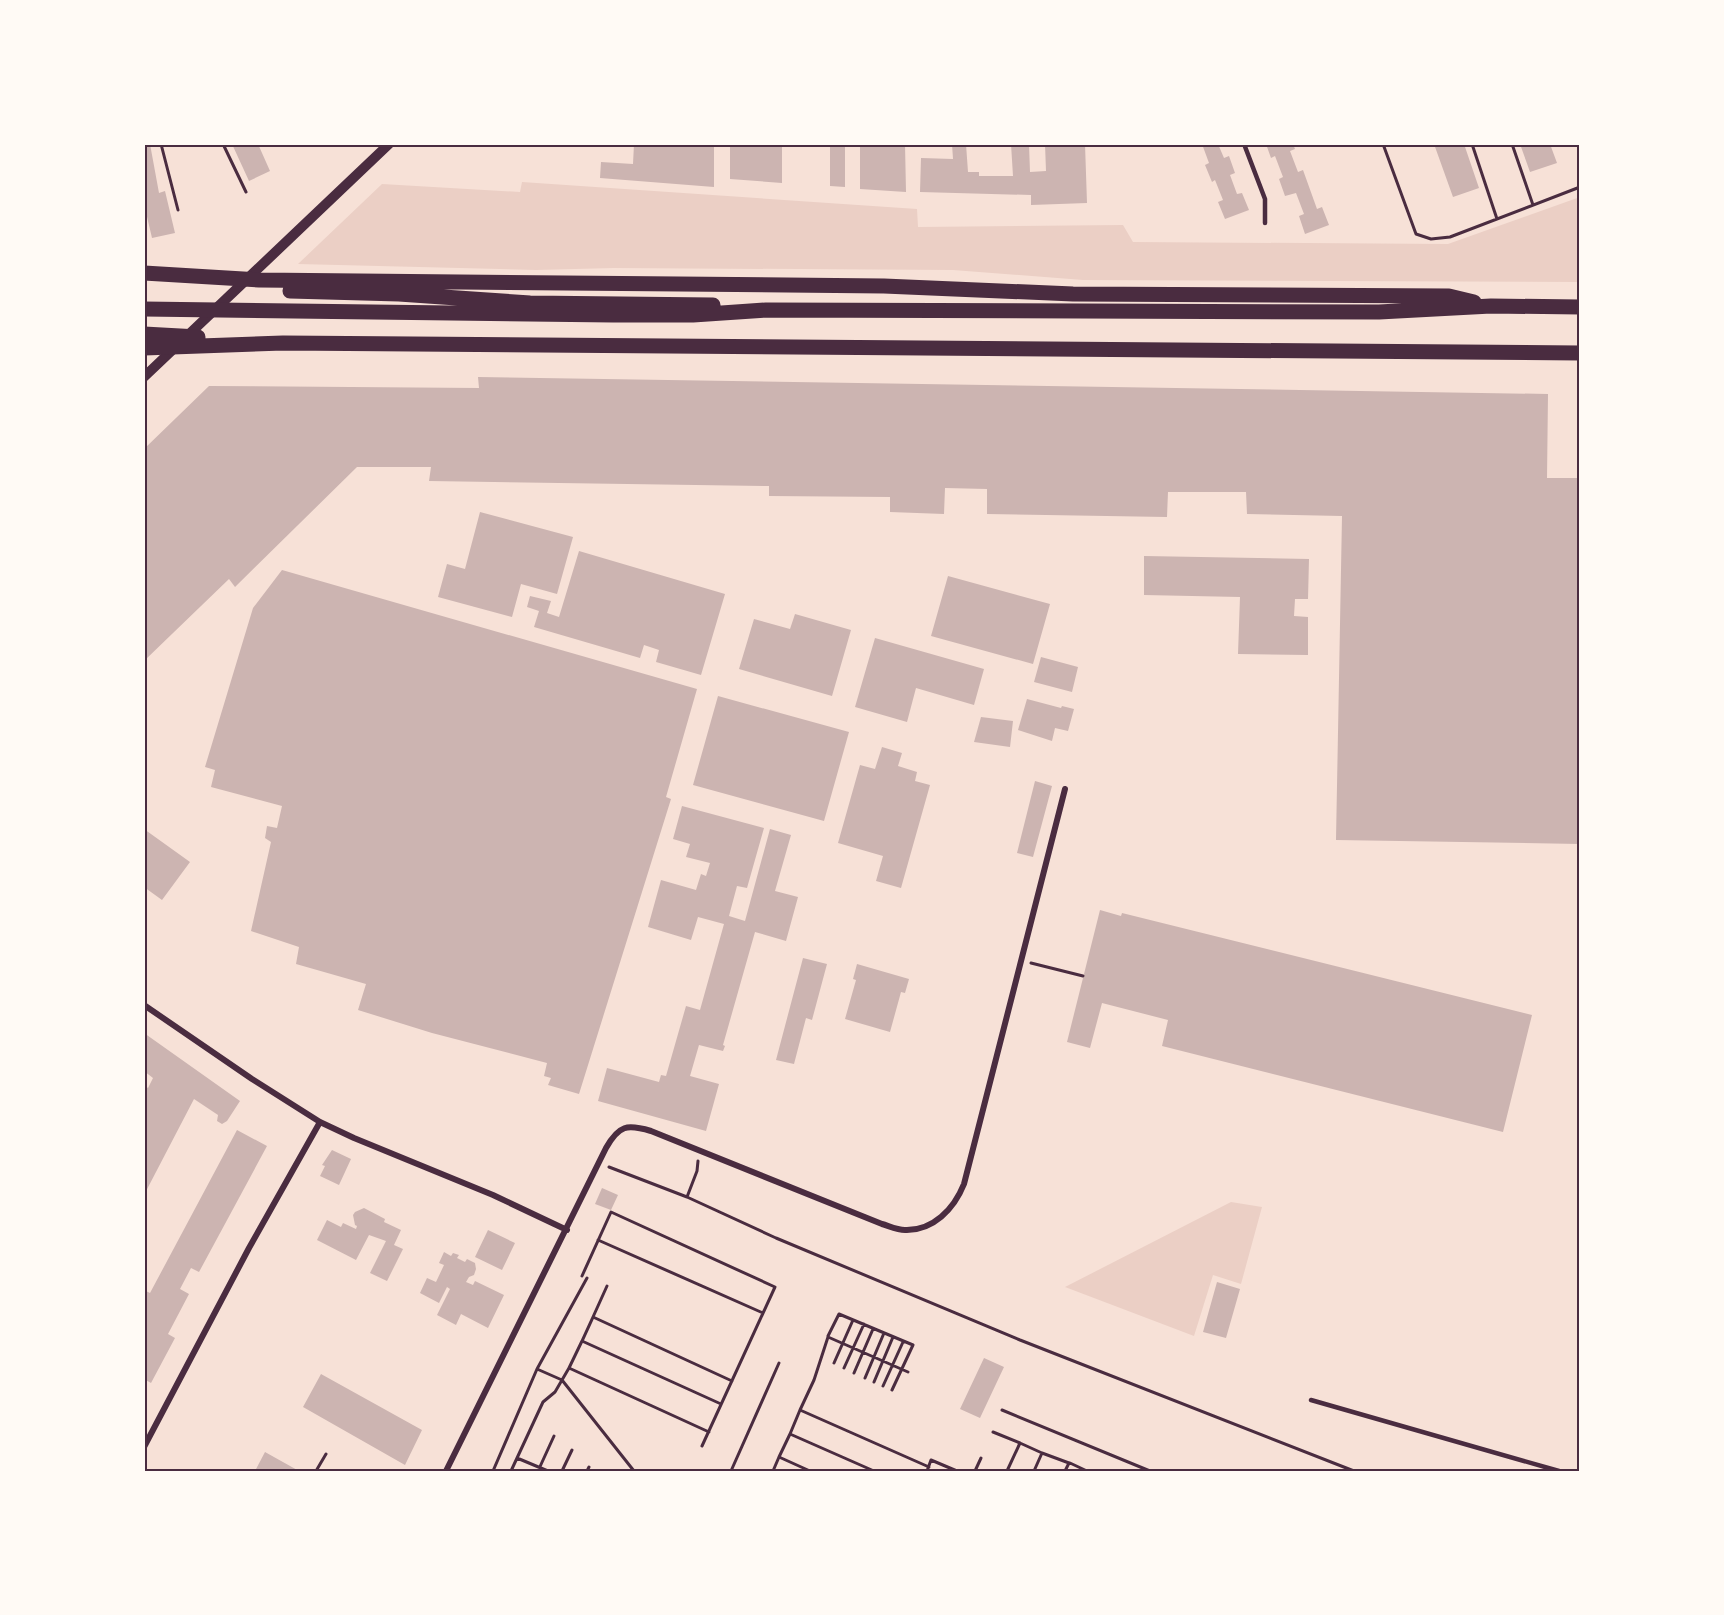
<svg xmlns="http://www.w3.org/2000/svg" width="1724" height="1615" font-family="Lato,sans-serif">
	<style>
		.green { fill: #ebcfc5 }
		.building { fill: #ccb4b1 }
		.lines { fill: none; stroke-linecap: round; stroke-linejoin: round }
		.path { stroke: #4a2c40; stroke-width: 3 }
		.service { stroke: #4a2c40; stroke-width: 4.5 }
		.minor { stroke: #4a2c40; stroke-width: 6 }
		.tertiary { stroke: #4a2c40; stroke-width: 10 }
		.motorway { stroke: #4a2c40; stroke-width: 15 }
		.neatline { fill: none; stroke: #4a2c40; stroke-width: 2 }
	</style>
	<rect width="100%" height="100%" fill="#f7e1d7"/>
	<!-- green -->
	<path class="green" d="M522,182L917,209L918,227L1123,225L1133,242L1448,244L1580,197V282L1083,280L953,270L614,268L536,270L298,264L382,184L520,192Z
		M1231,1202L1262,1207L1241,1284L1213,1275L1194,1336L1065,1287Z"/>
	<!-- building -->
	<path class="building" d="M144,144H150L159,193L165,191L175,233L152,238L144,204Z
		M232,144H258L270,171L249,181Z
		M634,144L714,147V187L600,178L601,162L633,164Z
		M730,144H782V183L730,179Z
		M830,144H845V187L830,186Z
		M860,144H905L906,192L860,189Z
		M952,144H966L968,172H979V176H1013L1011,144H1029L1030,172L1046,171L1045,144H1085L1087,203L1031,205V195L920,192L921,158L953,159Z
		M1202,144H1218L1224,158L1229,156L1235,173L1230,175L1237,194L1242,193L1249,210L1225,219L1218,202L1223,200L1215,180L1212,182L1205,165L1209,163Z
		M1266,144H1293L1295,149L1290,151L1298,172L1303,170L1317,209L1322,207L1329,225L1305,234L1299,216L1304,214L1296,193L1285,196L1279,179L1283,177L1275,156L1271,158Z
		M1434,144H1464L1479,188L1453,197Z
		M1520,144H1550L1557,163L1530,172Z
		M478,377L1548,394L1547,478H1580V844L1336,840L1342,516L1247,514L1246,492H1168L1167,517L987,514V489L945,488L944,514L890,512V497L769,496V486L429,481L431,467H357L235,587L229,579L144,661V449L209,386L479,388Z
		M480,512L573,537L557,594L521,584L512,617L438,597L447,564L465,569Z
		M579,551L725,594L701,675L656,662L659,650L644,645L640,658L534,627L539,611L527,607L530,596L551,601L547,613L559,617Z
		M1144,556L1309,559L1308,599H1295L1294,616L1308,617V655L1238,654L1240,597L1144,595Z
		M282,570L697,689L666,797L671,799L579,1094L548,1085L551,1078L544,1076L547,1063L432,1033L358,1010L366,984L296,964L299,947L251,931L271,842L265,838L267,826L277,828L282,806L211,787L215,770L205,767L253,608Z
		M948,576L1050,604L1033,664L931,636Z
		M795,614L851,630L832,696L739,669L754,619L790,629Z
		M875,638L984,669L974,705L916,688L907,722L855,707Z
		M1041,657L1078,667L1072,692L1034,682Z
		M718,696L849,732L824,821L693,785Z
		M1027,699L1061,708L1062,706L1074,709L1068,731L1055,728L1052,741L1018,730Z
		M981,717L1013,721L1010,747L974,742Z
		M882,747L902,753L898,766L917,772L915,781L930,785L901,888L876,881L883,856L838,843L860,765L875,769Z
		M1035,781L1052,786L1033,857L1017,853Z
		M682,806L764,828L747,888L737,886L729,916L745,921L770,829L791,835L775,891L798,897L786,941L755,932L723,1045L725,1046L723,1051L699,1045L690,1076L719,1084L706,1131L598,1101L607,1068L659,1082L661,1075L666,1076L686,1006L700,1010L724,924L698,917L691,940L648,927L661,880L696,890L701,874L706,876L710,863L686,857L690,844L673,839Z
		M144,829L190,862L162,900L144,887Z
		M1100,910L1121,916L1122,913L1532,1015L1503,1132L1162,1046L1168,1020L1102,1003L1090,1048L1067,1042Z
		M803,958L827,964L812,1020L806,1018L794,1064L776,1060Z
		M857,964L909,979L905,993L901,992L890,1032L845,1019L856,980L853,979Z
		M144,1033L240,1101L227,1121L222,1124L217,1121L218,1115L194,1099L144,1195V1085L148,1088L153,1078L144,1071Z
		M237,1130L267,1146L199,1272L191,1268L180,1289L189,1294L168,1334L175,1338L151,1383L144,1379V1290L150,1293Z
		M332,1150L351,1159L339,1185L320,1176L325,1166L322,1165Z
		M602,1188L618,1195L611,1210L595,1204Z
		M364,1208L385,1219L384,1222L401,1230L394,1245L403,1249L387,1281L370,1273L386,1241L369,1235L356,1260L317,1240L327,1220L341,1227L343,1223L356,1229L357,1226L355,1225L353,1215L355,1212Z
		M488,1230L515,1243L502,1270L475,1257Z
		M444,1252L451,1256L453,1253L459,1255L457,1258L465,1262L467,1259L475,1263L476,1269L474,1275L469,1277L466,1282L473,1285L475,1281L504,1295L488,1328L461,1314L456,1325L437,1315L450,1289L447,1287L439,1303L420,1293L427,1278L436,1282L444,1265L439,1263Z
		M1217,1282L1240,1289L1226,1338L1203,1332Z
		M984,1358L1004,1367L980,1418L960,1409Z
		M321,1374L422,1430L405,1465L303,1407Z
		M265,1452L299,1471H255Z"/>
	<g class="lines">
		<!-- path -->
		<path class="path" d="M161,144L178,210
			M223,144L246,192
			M1383,144L1416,234L1431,239L1450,237L1580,187
			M1472,144L1497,219
			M1512,144L1533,205
			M1031,963L1083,976
			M609,1167L687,1197L776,1238L1020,1340L1354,1471
			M687,1197L697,1171L698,1161
			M598,1240L763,1313
			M582,1276L611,1212L775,1287L702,1446
			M607,1286L593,1317L732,1381
			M593,1317L582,1341L721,1404
			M828,1336L839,1314L913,1345L892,1390
			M582,1341L569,1368L709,1432
			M834,1363L853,1320
			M844,1368L864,1324
			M537,1369L562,1380L569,1368
			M908,1372L828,1337L814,1380L800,1410L929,1467
			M854,1373L873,1329
			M865,1378L884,1333
			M874,1382L893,1337
			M883,1386L903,1342
			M800,1410L790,1434L874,1471
			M1002,1410L1150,1471
			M993,1432L1020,1443L1007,1471
			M790,1434L779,1457L810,1471
			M1020,1443L1042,1453L1034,1471
			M1042,1453L1069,1463L1065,1471
			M517,1458L548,1471
			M1070,1463L1087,1471
			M316,1471L326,1454
			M493,1471L537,1369L587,1278
			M511,1471L543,1402L555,1392L562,1380L634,1471
			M538,1471L554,1436
			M562,1471L572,1450
			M587,1471L589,1467
			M731,1471L779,1363
			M773,1471L779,1457
			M927,1471L931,1460L957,1471
			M975,1471L981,1458"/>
		<!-- service -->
		<path class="service" d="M1244,144L1265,199V223
			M1311,1400L1559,1471"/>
		<!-- minor -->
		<path class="minor" d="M144,1005L252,1079L320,1122L354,1138L493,1195L567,1230
			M144,1447L249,1248L320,1122
			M446,1471L606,1148C619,1125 627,1124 651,1131L882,1224C889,1226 897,1230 905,1230C933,1231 954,1209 964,1184L1065,789"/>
		<!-- tertiary -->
		<path class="tertiary" d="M144,377L389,144"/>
		<!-- motorway -->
		<path class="motorway" d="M144,273L259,280L884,286L1073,294L1449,296L1474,302
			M290,291L399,294L530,303L713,305
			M144,309L613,315H693L766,310L1379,312L1491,306L1580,307
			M144,334L198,337
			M144,348L283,343L1580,353"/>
	</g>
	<!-- border -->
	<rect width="1724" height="1615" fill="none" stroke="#fffaf5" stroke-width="291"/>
	<rect x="146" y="146" width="1432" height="1324" class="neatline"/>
</svg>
